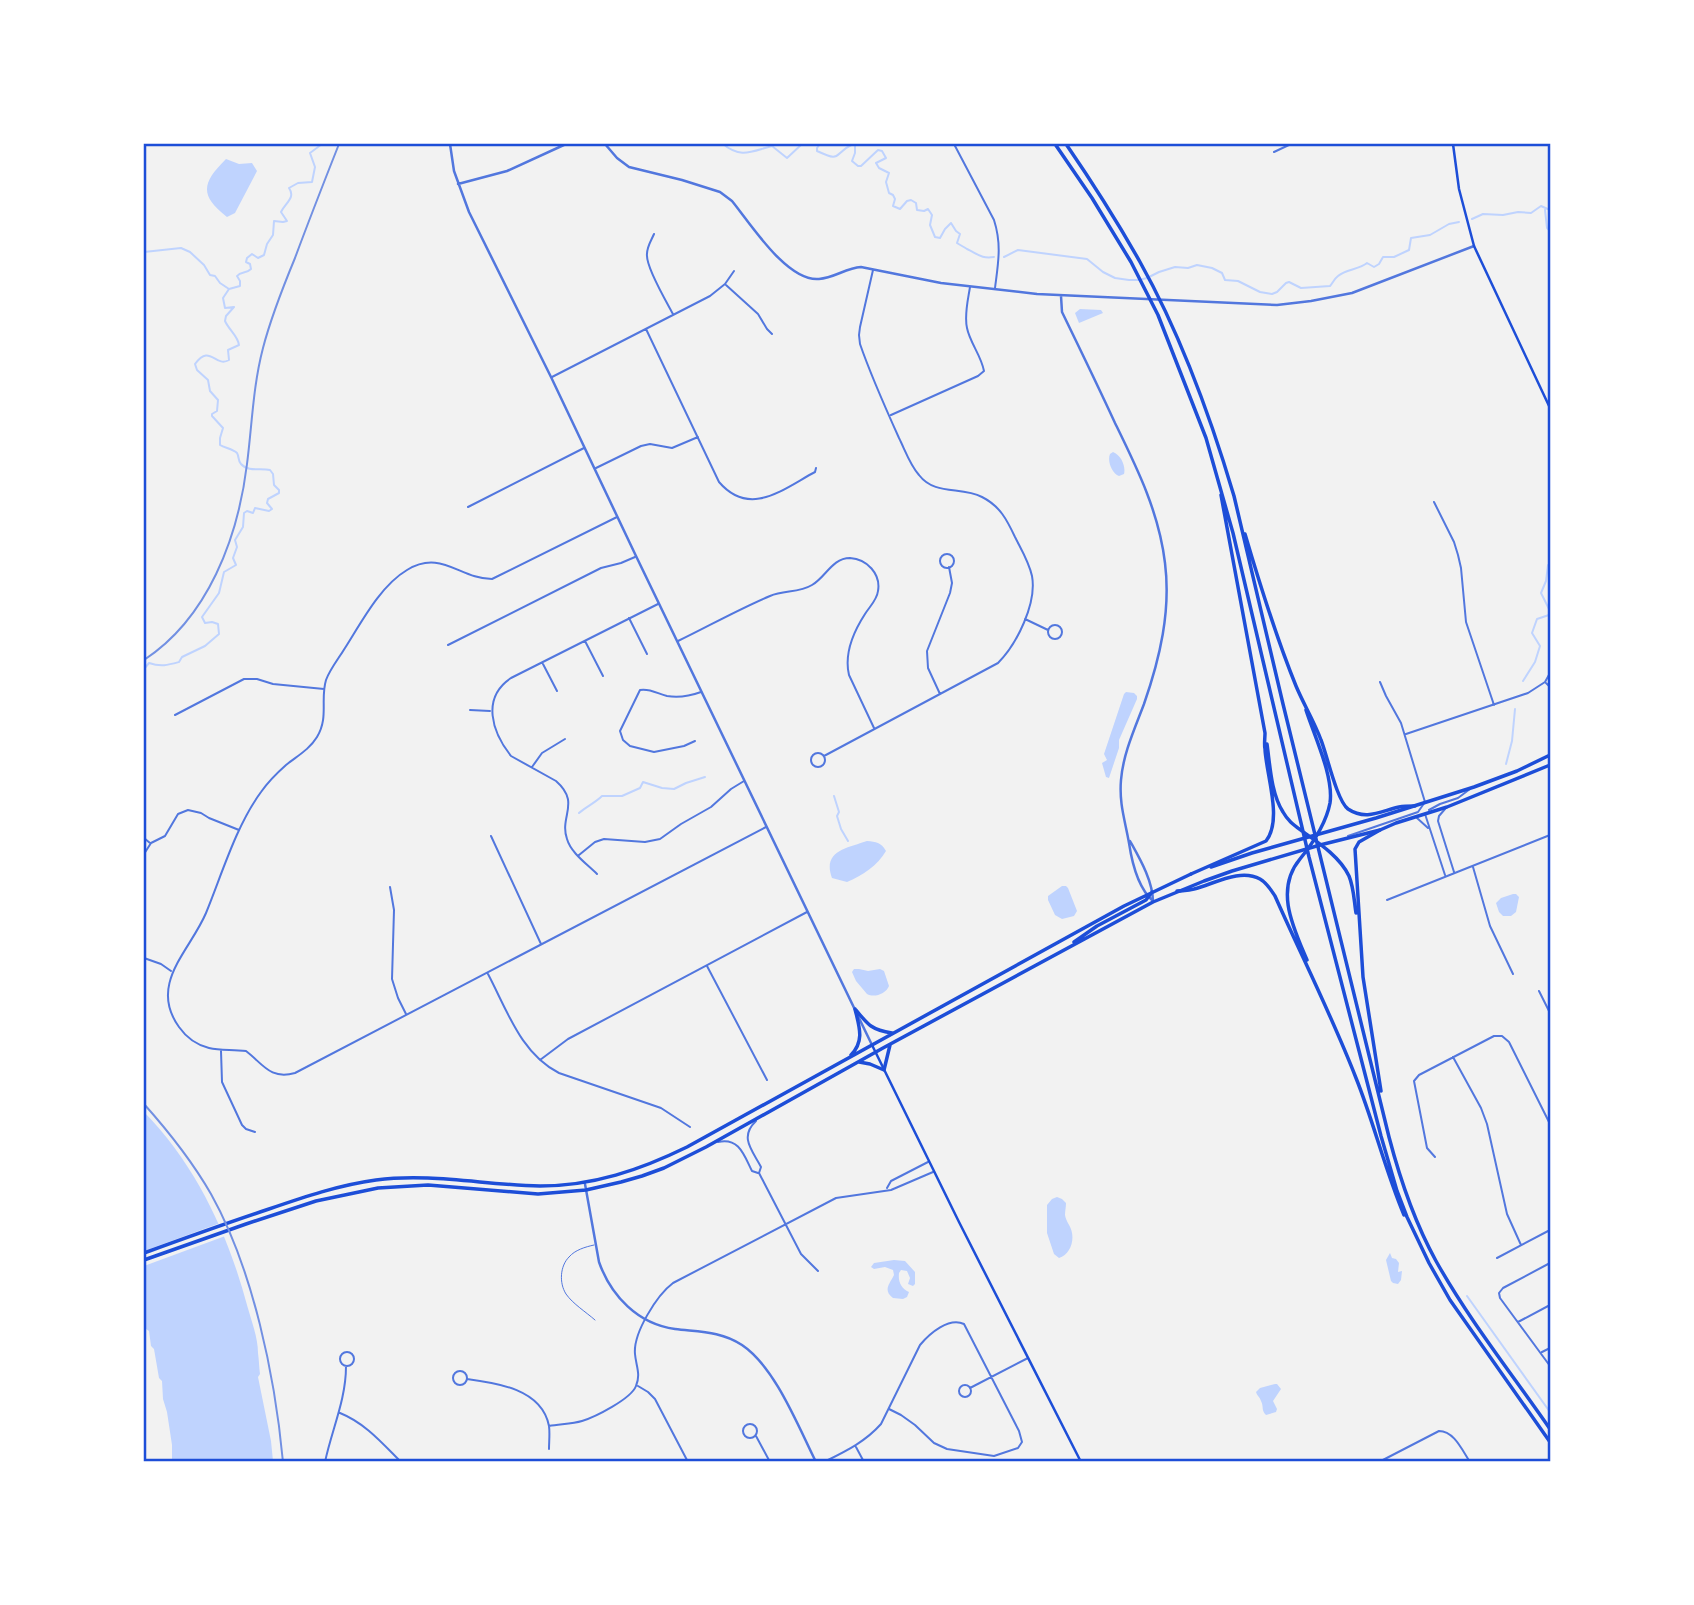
<svg xmlns="http://www.w3.org/2000/svg" width="1694" height="1605" font-family="'Playfair Display',serif">
	<style>
		.water { fill: #bfd3fe }
		.pier { fill: #f2f2f2 }
		.lines { fill: none; stroke-linecap: round; stroke-linejoin: round }
		.stream { stroke: #bfd3fe; stroke-width: 2 }
		.service { stroke: #5277de; stroke-width: 1 }
		.minor { stroke: #5277de; stroke-width: 2 }
		.tertiary { stroke: #5277de; stroke-width: 2.5 }
		.secondary { stroke: #1d4ed8; stroke-width: 2.5 }
		.primary { stroke: #1d4ed8; stroke-width: 3.5 }
		.motorway { stroke: #1d4ed8; stroke-width: 3.5 }
		.rail { stroke: #7290e2; stroke-width: 2 }
		.neatline { fill: none; stroke: #1d4ed8; stroke-width: 2.5 }
	</style>
	<rect width="100%" height="100%" fill="#f2f2f2"/>
	<!-- water -->
	<path class="water" d="M226,159L239,164L252,163L257,171L235,213L227,217C199,195 202,183 226,159Z
		M1080,309L1101,310L1103,313L1079,323L1075,313Z
		M1113,452C1121,455 1126,466 1124,474L1119,476C1112,474 1107,461 1110,454Z
		M1126,692L1134,693L1137,696V699L1119,740V748L1109,778L1106,777L1102,763L1107,760L1104,754L1124,694Z
		M867,841C876,842 881,842 886,851C878,865 862,876 847,882L832,878C822,851 847,848 867,841Z
		M1062,886H1066L1068,888L1077,911L1074,916L1062,919L1055,915L1048,900V896Z
		M1513,894H1516L1519,897L1516,912L1511,916H1503L1499,912L1496,903L1501,898Z
		M859,969L868,971L880,969L884,971L889,986C886,994 874,998 867,994L856,981L852,972L854,969Z
		M144,1112C196,1165 228,1234 247,1305C251,1320 258,1337 258,1353C259,1360 259,1367 260,1374L258,1377L271,1441L273,1461H172V1445L167,1412L163,1399L162,1381L159,1378L154,1349L151,1346L149,1331L146,1329L144,1317Z
		M1057,1197L1062,1199L1066,1203C1066,1207 1065,1211 1065,1215C1066,1222 1071,1226 1072,1233C1074,1243 1069,1255 1059,1258L1054,1254L1047,1233V1205L1052,1199Z
		M1390,1253L1392,1258L1396,1259L1399,1263L1398,1272L1402,1271L1401,1280L1398,1284L1393,1283L1391,1281L1386,1260Z
		M894,1260L905,1261L915,1272V1284L913,1286L908,1284L910,1278L907,1271L901,1270L899,1273C898,1282 901,1288 909,1292L907,1297L903,1299L893,1298C883,1290 889,1285 894,1275L893,1270L885,1267L874,1269L871,1267L874,1263Z
		M1275,1384H1277L1281,1389L1273,1401L1277,1409L1276,1412L1266,1415C1261,1410 1264,1407 1261,1401C1260,1397 1257,1396 1256,1392L1260,1388Z"/>
	<!-- pier -->
	<path class="pier" d="M223,1222L228,1235L144,1266V1251Z"/>
	<g class="lines">
		<!-- stream -->
		<path class="stream" d="M723,144C741,159 752,151 772,146L787,158L802,144
			M820,144L817,148V151C843,163 832,154 853,144L855,146V153L852,161L858,166H861L878,150L882,151L886,158L876,163L879,168L889,173L886,182L889,193L893,195L895,199L893,206L900,209L907,201L911,200L916,203L917,210L924,211L928,209L932,215L930,225L935,237L940,238L945,229L951,223L956,231L960,234L957,243C960,245 964,247 967,249C978,254 981,259 994,257
			M1545,210L1547,228L1550,231
			M1472,219L1483,214L1503,215L1518,212L1531,213L1541,206L1550,210
			M144,252L181,248L190,252L204,265L210,275L215,276L220,283L229,289
			M1004,257L1018,250L1087,259L1103,272L1115,278L1129,280H1139L1147,278L1159,272L1175,267L1188,268L1197,265L1212,268L1222,273L1225,280L1238,281L1260,292L1272,294L1277,292L1286,283L1289,282L1301,288L1330,286C1333,283 1334,279 1338,276C1346,269 1358,270 1367,263L1374,267L1379,264L1383,257H1394L1409,250L1411,238L1430,235L1449,224L1459,222
			M144,669L149,663C161,667 168,665 179,662L182,657L205,646L219,634L218,624L212,622L205,623L202,617L219,593L224,572L236,565L233,558L237,547L235,540L243,527L244,513L247,511L253,513L255,508L269,511L272,509L267,503L268,499L279,493V490L274,485L273,474L270,470C261,468 248,472 241,464C238,461 239,456 237,453C233,449 225,448 220,445V438L223,428L212,416V414L217,411L218,400L210,391L208,380L197,370L195,364C210,343 215,368 229,360L228,350L239,345C238,336 229,330 225,321L226,316L234,307L225,308L223,298L229,289L240,286V281L237,276C241,271 246,274 251,269L250,264L246,262L247,258L252,254L258,258L264,255L267,244L273,235L274,221L283,222L287,221L281,212C285,203 296,198 289,188L298,183L312,182L315,167L310,153L322,144
			M1523,681L1535,662L1540,646L1532,633L1537,619L1549,615L1550,611L1541,593L1546,581L1548,565H1550
			M1506,764L1512,741L1515,709
			M834,796L839,812L837,816L841,829L848,841
			M579,813C587,806 595,803 602,796H622L640,788L643,782L662,788L674,789L686,783L705,777
			M1467,1296L1550,1412"/>
		<!-- service -->
		<path class="service" d="M594,1245C585,1247 575,1250 569,1257C560,1266 559,1283 566,1294C573,1304 586,1312 595,1320"/>
		<!-- minor -->
		<path class="minor" d="M954,144L994,220C1002,245 998,264 995,288
			M1423,144H1424
			M1274,152L1291,144
			M654,234C651,241 646,248 647,256C647,269 666,301 673,314
			M726,285L758,314L767,329L772,334
			M646,329L719,482C750,518 783,489 815,472L816,468
			M552,377L710,296L725,284L734,271
			M891,415L978,376L984,371C981,355 970,343 967,328C964,315 968,300 970,287
			M596,468L641,446L650,444L672,448L698,437
			M1434,502L1454,542L1458,555L1461,568L1466,622L1494,705
			M468,507L584,448
			M617,517L492,579C460,579 441,549 407,570C380,586 361,623 345,648C339,658 330,669 326,680C320,700 329,717 317,737C309,750 297,756 286,765C277,773 268,782 261,792C236,826 222,874 206,913C190,951 148,984 179,1027C186,1037 197,1045 209,1048C221,1051 233,1049 246,1051C263,1064 270,1080 295,1073L766,827
			M940 561a7 7 0 1 1 14 0a7 7 0 1 1-14 0Z
			M629,618L647,654
			M1025,619L1048,630
			M1048 632a7 7 0 1 1 14 0a7 7 0 1 1-14 0Z
			M585,641L603,676
			M678,641C709,626 739,609 770,596C784,590 799,593 812,585C826,577 832,558 850,558C867,559 881,574 878,591C877,600 870,606 865,614C854,631 844,654 849,675L874,728
			M448,645L601,568L621,563L635,557
			M543,664L557,691
			M1546,683L1550,687
			M940,694L928,668L927,651L950,593L952,583L949,567
			M470,710L490,711
			M175,715L244,679H257L273,684L324,689
			M1406,734L1528,693L1545,682L1550,673
			M695,741L684,746L654,752L630,746L623,740L620,731L640,690C650,688 658,694 667,696C679,698 690,696 701,692
			M811 760a7 7 0 1 1 14 0a7 7 0 1 1-14 0Z
			M824,756L998,663C1017,644 1037,603 1032,576C1029,562 1021,549 1015,537C1007,520 1000,506 982,497C961,486 935,496 919,475C910,465 905,450 899,438C885,407 871,376 860,344L859,335L860,327L873,270
			M532,767L542,753L565,739
			M1445,809L1439,816L1438,821L1454,872
			M1429,810L1440,804L1458,798L1470,789
			M1425,814L1445,875
			M1417,818L1428,828
			M491,836L541,944
			M1348,836L1418,812L1425,802L1401,723L1386,696L1380,682
			M144,838L150,843
			M144,854L151,843L165,836L178,814L188,810L201,813L209,818L239,830
			M579,855L595,842L604,839L645,842L660,839L681,824L711,807L731,789L744,781
			M1473,867L1490,926L1513,974
			M597,874C587,864 571,853 567,839C559,816 581,803 556,781L511,756C492,732 481,698 511,678L658,604
			M390,887L394,910L392,979L398,998L406,1014
			M1387,900L1550,835
			M144,958L161,964L171,971
			M707,966L767,1080
			M488,974C507,1010 521,1054 559,1073L661,1108L690,1127
			M1539,991L1550,1013
			M221,1051L222,1082L242,1125L246,1129L255,1132
			M1453,1057L1481,1108L1487,1124L1507,1214L1521,1245
			M540,1060L568,1039L807,912
			M756,1121C739,1137 752,1150 761,1167L759,1173L801,1254L818,1271
			M718,1142C739,1137 744,1155 752,1171L758,1173
			M1435,1157L1427,1148L1414,1081L1419,1075L1494,1036H1502L1509,1042L1550,1124
			M887,1188L891,1181L928,1162
			M1497,1258L1550,1230
			M1550,1263L1503,1288L1499,1293L1500,1298L1550,1366
			M1518,1322L1550,1305
			M1542,1352L1550,1348
			M340 1359a7 7 0 1 1 14 0a7 7 0 1 1-14 0Z
			M453 1378a7 7 0 1 1 14 0a7 7 0 1 1-14 0Z
			M467,1379C497,1383 542,1389 549,1426C550,1433 549,1442 549,1449
			M959 1391a6 6 0 1 1 12 0a6 6 0 1 1-12 0Z
			M638,1386L648,1392L655,1399L688,1462
			M970,1388L1028,1358
			M340,1413C365,1423 382,1443 401,1462
			M743 1431a7 7 0 1 1 14 0a7 7 0 1 1-14 0Z
			M549,1426C560,1424 572,1424 582,1421C595,1417 631,1399 636,1386C641,1374 636,1366 635,1354C633,1333 657,1295 673,1283L836,1198L891,1190L933,1172
			M756,1436L770,1462
			M856,1447L864,1462
			M325,1462C332,1429 346,1400 346,1366
			M696,1462H708
			M824,1462C846,1451 865,1442 881,1424L920,1345C930,1333 949,1317 964,1324L1019,1431L1022,1442L1018,1448L994,1456L947,1449L934,1443L915,1425L901,1415L889,1409
			M1379,1462L1439,1431C1454,1431 1462,1450 1470,1462"/>
		<!-- tertiary -->
		<path class="tertiary" d="M450,144L454,171L469,212L551,377L636,556L872,1045
			M605,144L617,158L629,167L682,180L720,192L732,201C750,223 787,282 819,279C834,278 846,268 861,267L941,283L1037,294L1277,305L1311,301L1352,293L1474,246
			M458,184L507,171L566,144
			M1061,296L1062,312C1080,349 1098,386 1115,423C1137,468 1159,512 1165,563C1171,611 1160,658 1144,704C1135,728 1123,754 1121,780C1119,804 1125,820 1129,843C1132,863 1138,888 1153,901
			M1130,841C1140,859 1153,881 1153,902
			M585,1184L599,1262C611,1296 638,1324 675,1329C699,1332 721,1331 742,1345C775,1367 798,1426 816,1462"/>
		<!-- secondary -->
		<path class="secondary" d="M1453,144L1459,189L1474,246L1550,408
			M872,1045L959,1222L1081,1462"/>
		<!-- primary -->
		<path class="primary" d="M1211,867L1252,853L1376,818L1474,787L1517,771L1550,755
			M1074,942L1097,926L1146,900L1152,892
			M856,1010C868,1025 872,1030 892,1033
			M851,1055C865,1041 859,1026 855,1009
			M859,1062L870,1064L884,1070L890,1045
			M144,1253C185,1238 227,1223 269,1209C304,1197 339,1185 376,1180C431,1173 485,1185 540,1186C593,1186 640,1170 687,1147L1124,906L1191,874
			M144,1260L246,1224L316,1201L378,1188L428,1185L538,1194L586,1190L621,1182L642,1176L664,1168L706,1147L883,1048L1153,902L1204,881L1232,871L1320,845L1380,830L1396,823L1447,807L1550,765"/>
		<!-- motorway -->
		<path class="motorway" d="M1055,144L1092,198L1131,262L1158,315L1206,438L1233,533L1309,857L1381,1136L1397,1191L1407,1217L1429,1263L1450,1300L1550,1442
			M1066,144C1092,182 1117,221 1140,262C1181,335 1210,415 1234,496L1283,704L1389,1137C1400,1179 1415,1223 1436,1261C1469,1320 1512,1374 1550,1429
			M1245,534C1260,585 1276,637 1296,686C1304,705 1314,721 1321,740C1327,755 1337,801 1348,809C1366,821 1381,811 1399,807C1404,806 1410,806 1415,806
			M1306,710C1314,735 1334,777 1330,803C1326,824 1313,843 1300,859C1274,890 1294,929 1307,960
			M1267,744C1270,765 1271,793 1283,812C1288,821 1294,825 1302,831C1319,843 1340,857 1349,876C1354,888 1354,901 1356,913
			M1380,830L1359,842L1355,849L1363,977L1381,1091
			M1191,874L1266,841C1283,820 1266,774 1265,749C1264,744 1265,738 1265,733L1221,495
			M1177,891C1183,891 1189,890 1194,889C1214,884 1240,868 1260,879C1267,883 1271,890 1275,896C1302,957 1332,1016 1356,1078C1374,1123 1385,1170 1404,1215"/>
		<!-- rail -->
		<path class="rail" d="M144,660C208,618 238,538 247,464C252,425 253,386 263,348C271,317 283,287 295,258C309,220 324,182 339,144
			M144,1104C169,1132 192,1161 211,1194C253,1269 275,1376 283,1462"/>
	</g>
	<!-- border -->
	<rect width="1694" height="1605" fill="none" stroke="#ffffff" stroke-width="290"/>
	<rect x="145" y="145" width="1404" height="1315" class="neatline"/>
</svg>
